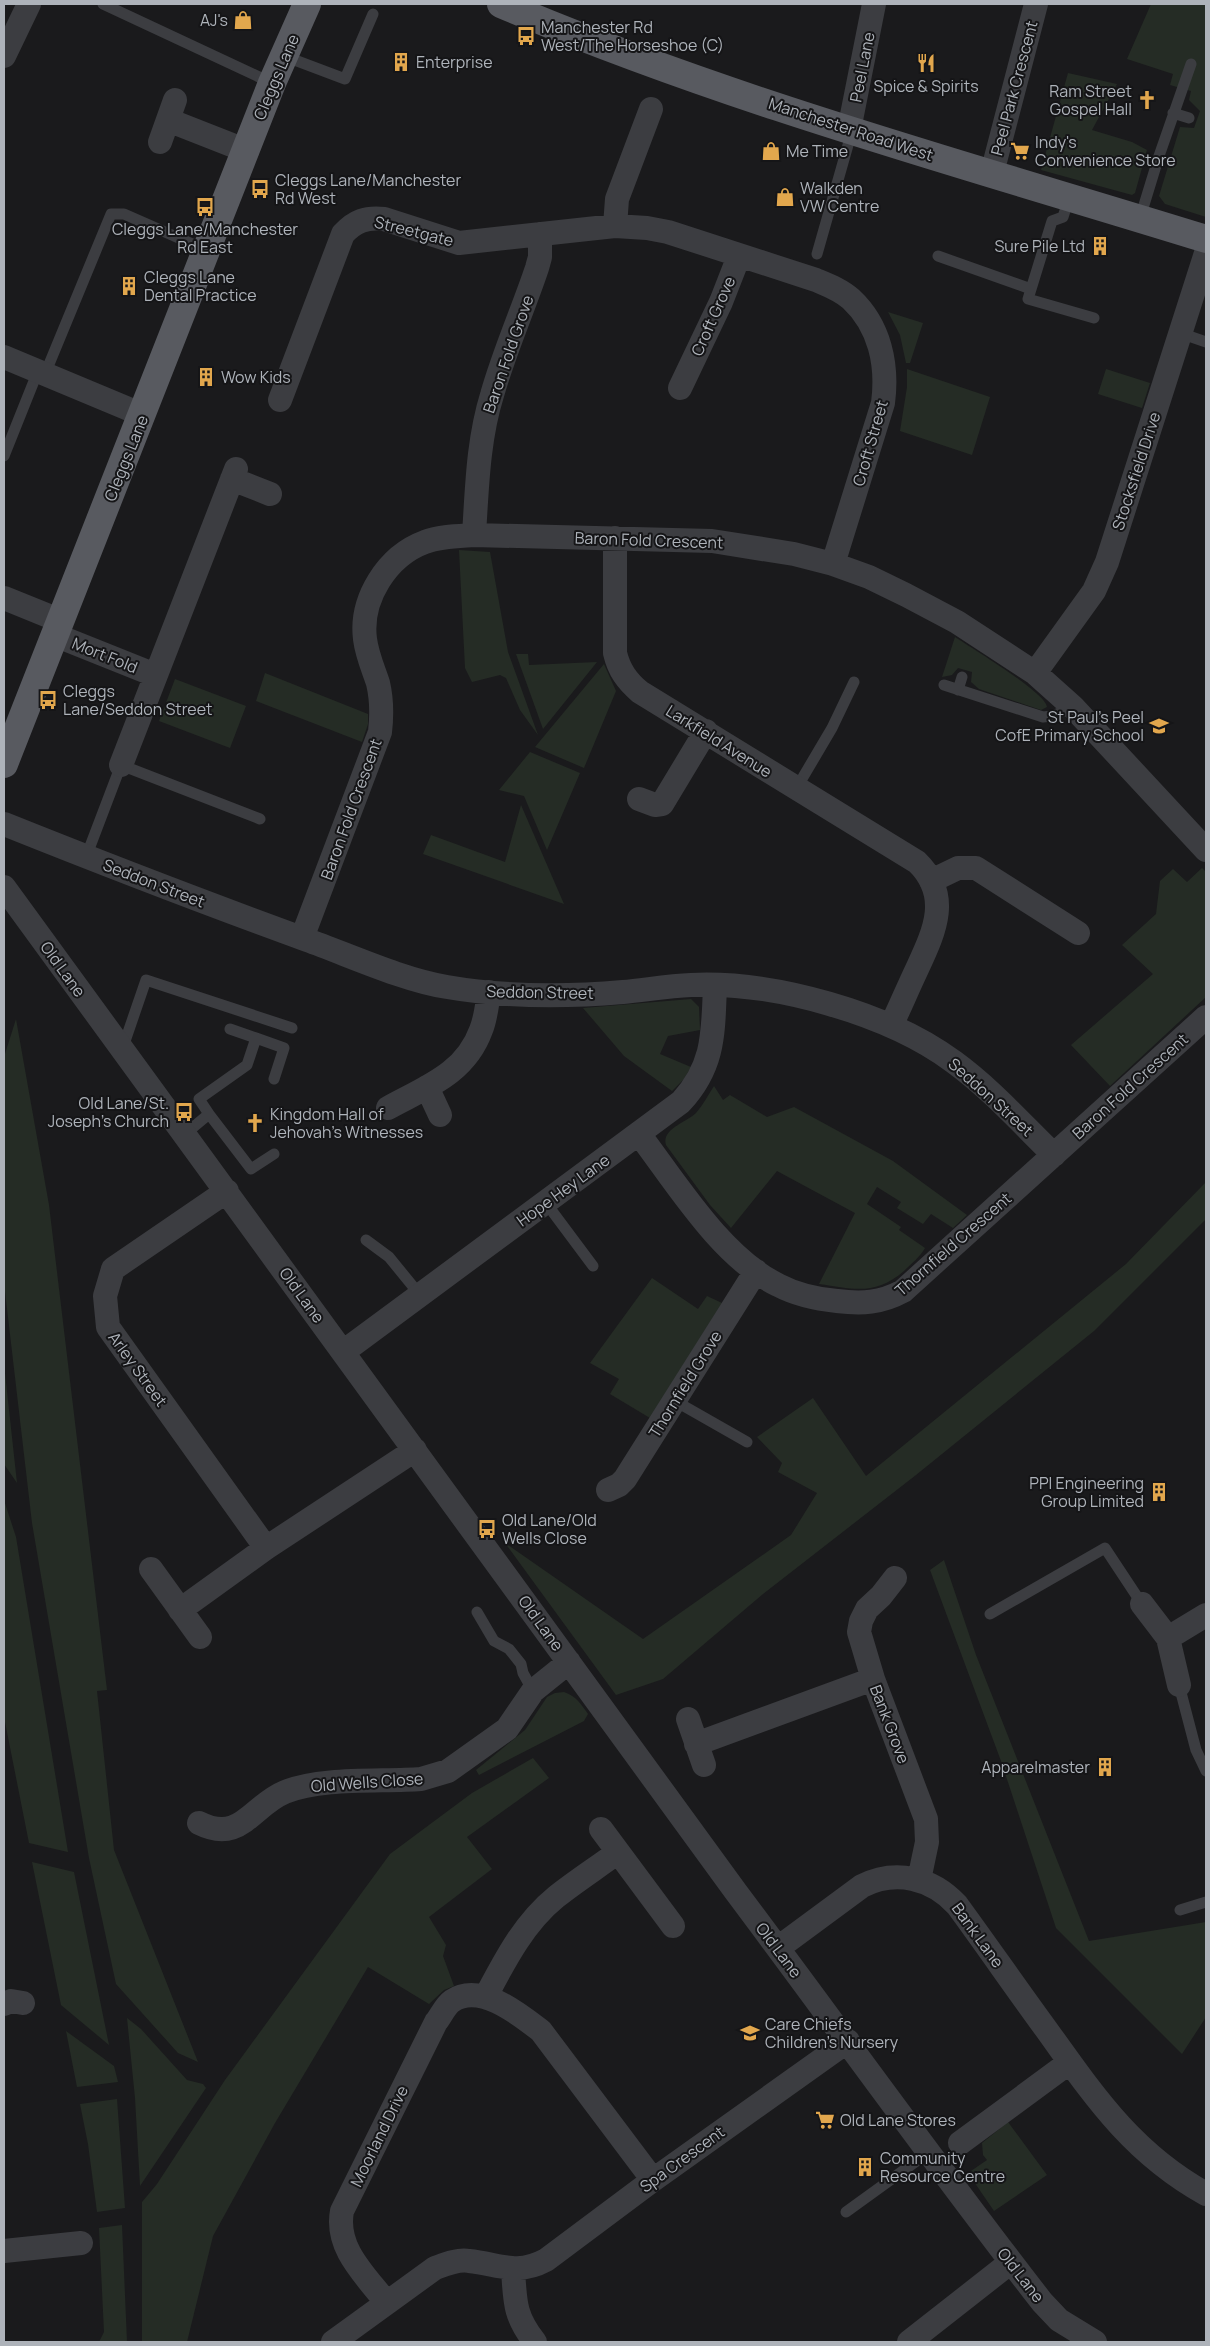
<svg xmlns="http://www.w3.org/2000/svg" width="1210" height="2346" font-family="Manrope,sans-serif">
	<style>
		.green { fill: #252c25 }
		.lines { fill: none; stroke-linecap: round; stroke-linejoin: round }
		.service { stroke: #3c3d41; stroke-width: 11 }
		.minor { stroke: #3c3d41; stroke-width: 24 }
		.primary { stroke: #585a60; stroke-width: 28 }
		.labels { text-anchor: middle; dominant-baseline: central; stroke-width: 4; stroke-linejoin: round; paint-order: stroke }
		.poi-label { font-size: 16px; fill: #aeb3ba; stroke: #151517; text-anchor: start }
		.street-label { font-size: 16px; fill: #aeb3ba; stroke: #151517 }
	</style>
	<rect width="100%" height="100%" fill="#1a1a1c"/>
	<!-- green -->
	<path class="green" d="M1151,4H1206V217L1165,204L1159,196L1180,127L1194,128L1200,111L1189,100L1191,91L1170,85L1173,74L1127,59Z
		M1068,73L1117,84L1092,130L1132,142L1147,150L1135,193L1132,195L1041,170Z
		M888,312L923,323L910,363H906L900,335Z
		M907,369L990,397L972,455L900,431L907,387Z
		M1106,369L1150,383L1142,408L1098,394Z
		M459,550L490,552L508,652L538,735L520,710L506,678L500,675L472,682L465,668Z
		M955,637C970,647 1046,693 1047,707L1041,710L979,689L971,682L972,672L958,668L952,675L942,677Z
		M516,654H528L529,665L597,662L543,729Z
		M604,664L616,691L584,768L535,747Z
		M265,673L368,714V724L362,742L256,701Z
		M175,679L246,706L230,748L159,721Z
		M530,752L580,773L547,850L524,796L499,790Z
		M521,805L564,904L423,854L431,835L505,862Z
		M1202,868L1206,872V997L1110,1086L1071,1045L1153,974L1122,945L1156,914L1160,881L1173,869L1187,882Z
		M691,999L699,1007L700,1030L668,1036L660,1054L691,1067L684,1079L672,1091L624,1056L583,1008Z
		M16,1019L49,1205L107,1690L97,1691L114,1850L198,2062L178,2053L116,1984L89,1858L32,1523L4,1283V1057Z
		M714,1086L723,1100L730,1095L767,1117L794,1107L893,1161L967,1215L953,1228L931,1214L923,1224L897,1208L901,1202L877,1187L867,1204L901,1227L899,1230L925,1248C920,1257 912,1263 904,1271C875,1296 854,1289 819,1284L855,1213L777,1171L731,1228L710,1205L666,1145C661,1129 687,1122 696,1113C703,1105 708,1095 714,1086Z
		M1206,1182V1219L1094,1331L916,1475L763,1594L663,1679L616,1695L505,1543L643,1639L791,1535L817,1493L778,1472L782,1463L757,1437L813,1398L866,1476L1126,1264Z
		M652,1278L698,1309L707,1296L722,1303L650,1418L610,1394L619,1379L590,1363Z
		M4,1364L17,1483L4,1464Z
		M4,1500L16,1537L68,1852L29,1843L4,1717Z
		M944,1560L976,1655L1089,1941L1206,1922V2017L1182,2054L1056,1928L1001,1761L930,1570Z
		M564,1692C576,1696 581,1704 588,1714L584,1721L479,1775L476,1770L525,1730L547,1697L555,1693Z
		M533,1758L549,1778L467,1837L492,1869L429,1917L446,1945L443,1956L454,1986L444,1990L429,2004L368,1967L275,2123L213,2236L187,2342H142V2202L157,2184L225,2080L390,1854L472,1793Z
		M32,1862L74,1872L109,2045L61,2005Z
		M127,2018L141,2029L187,2080L203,2084L206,2088L140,2186L135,2098Z
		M66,2031L114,2066L118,2082L77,2087Z
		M117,2099L125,2208L97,2212L88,2144L80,2104Z
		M1008,2122L1047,2175L994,2211L968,2173L987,2160L983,2155L982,2143Z
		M122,2225L127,2342H99L104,2332L99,2228Z"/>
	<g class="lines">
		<!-- service -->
		<path class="service" d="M103,4L272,83
			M284,56L345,79L373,14
			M1173,113L1189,118
			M1069,198L1063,217L1052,221L1028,299L1094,318
			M1140,218L1159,156L1191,64
			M817,254L852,131
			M938,256L1031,289
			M1180,333L1206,342
			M45,374L111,214H124L206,250
			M4,456L38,371
			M944,685L1043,717L1052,716L1073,707
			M958,690L962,677
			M796,789L832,728L854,682
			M86,857L121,765L260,819
			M256,1038L284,1048L274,1079
			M122,1050L146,980L292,1028
			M209,1114L199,1099L247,1065L256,1038L230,1029
			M185,1134L209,1114L251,1169L274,1154
			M546,1203L593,1266
			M366,1240L389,1257L420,1295
			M675,1401L747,1442
			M477,1612L494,1641L509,1649L521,1664L523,1673L533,1691
			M990,1614L1105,1548L1142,1604
			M1179,1685L1196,1750L1206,1771
			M1180,1910L1206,1902
			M846,2212L929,2152"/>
		<!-- minor -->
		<path class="minor" d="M4,56L29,4
			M168,120L247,151
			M849,130L874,4
			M160,142L175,100
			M992,173L1036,4
			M615,226L647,228L668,232L816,280C828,285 841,290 851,299C880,326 888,365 883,403L833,564
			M4,357L143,415
			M680,388L721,302L739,256
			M280,400L343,234C355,221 366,217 384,219L459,243L615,226L617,199L651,109
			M232,479L270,494
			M474,535C477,488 478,440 492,395C504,352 523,310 537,268L540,257V234
			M615,538V653C619,670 627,681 640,692L917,862C952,896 934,932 917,969C908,988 900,1007 891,1026
			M4,598L61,621
			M55,635L155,675
			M1035,673L1094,591L1107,562L1206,253
			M121,765L236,469
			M639,799L655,805L662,804L706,731
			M4,824C104,864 205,903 307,940C349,955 403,980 447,987C505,997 565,997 623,992C645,990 668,986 691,985C773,981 888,1013 954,1062C991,1089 1022,1124 1054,1155
			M931,881L958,868H976L1078,933
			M4,887L736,1892C838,2028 937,2167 1042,2302L1059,2320L1095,2342
			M302,938L380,732C382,715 382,700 378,683C373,668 367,655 365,639C360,599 387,556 425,542C440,536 458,536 474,535L712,541L794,554L833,564L869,577L906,595L957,622L1035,673L1073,707L1206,850
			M427,1087L440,1115
			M388,1108C426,1087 465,1074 481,1030C486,1018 487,1004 489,992
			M639,1134C677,1184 721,1257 778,1285C797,1295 816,1299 837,1301C862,1304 881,1303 903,1291L1206,1017
			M227,1191L113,1269L105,1296L108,1327L266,1548L415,1450
			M343,1352L681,1102C715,1065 713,1032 715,985
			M608,1490L619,1485L625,1479L756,1271
			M151,1569L200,1637
			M895,1578L881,1596L867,1609L861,1621L859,1632L873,1679L926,1819L927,1842L919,1880
			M1142,1604L1168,1638L1179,1685
			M180,1610L266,1548
			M1168,1638L1206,1615
			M688,1719L704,1765
			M696,1744L873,1679
			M199,1823C241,1844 251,1806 285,1792C321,1777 381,1782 421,1779L448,1771L507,1729L533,1691L569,1662
			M601,1829L673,1926
			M778,1948L862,1886C896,1869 932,1878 957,1905C987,1946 1016,1988 1046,2029C1094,2096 1132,2153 1206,2194
			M486,1996C505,1960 524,1923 556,1897C576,1881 598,1867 618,1852
			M4,2004L11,2001L23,2003
			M960,2143L1070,2062
			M4,2251L81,2243
			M513,2268C515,2301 514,2316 535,2342
			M386,2302C365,2275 335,2248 342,2211L436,2022C441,2016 445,2006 452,2001C480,1982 519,2014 541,2031L653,2180
			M333,2342L435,2268C446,2264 458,2259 469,2261C499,2264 516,2276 546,2260L653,2180L848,2041
			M909,2342L1011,2262"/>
		<!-- primary -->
		<path class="primary" d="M501,4C729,101 970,166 1206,239
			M4,764L272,83L307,4"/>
	</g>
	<!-- icons -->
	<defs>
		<g id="shop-bare" transform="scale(1.5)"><path d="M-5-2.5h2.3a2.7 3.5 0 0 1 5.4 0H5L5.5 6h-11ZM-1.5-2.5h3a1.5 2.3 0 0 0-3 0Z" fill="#e2a74d" stroke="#151517" stroke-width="2.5" paint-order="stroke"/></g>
		<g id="bus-bare" transform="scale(1.5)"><path d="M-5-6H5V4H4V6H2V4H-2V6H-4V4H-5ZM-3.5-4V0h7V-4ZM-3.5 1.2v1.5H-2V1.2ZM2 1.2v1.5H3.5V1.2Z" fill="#e2a74d" stroke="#151517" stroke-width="2.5" paint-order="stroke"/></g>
		<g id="building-bare" transform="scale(1.5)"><path d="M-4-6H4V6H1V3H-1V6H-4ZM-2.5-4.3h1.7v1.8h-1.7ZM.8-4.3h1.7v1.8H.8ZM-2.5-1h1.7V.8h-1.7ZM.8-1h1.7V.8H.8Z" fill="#e2a74d" stroke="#151517" stroke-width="2.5" paint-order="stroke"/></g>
		<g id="restaurant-bare" transform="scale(1.5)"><path d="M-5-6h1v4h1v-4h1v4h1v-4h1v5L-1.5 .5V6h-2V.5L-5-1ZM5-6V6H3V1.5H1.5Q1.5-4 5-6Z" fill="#e2a74d" stroke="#151517" stroke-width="2.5" paint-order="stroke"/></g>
		<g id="church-bare" transform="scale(1.5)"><path d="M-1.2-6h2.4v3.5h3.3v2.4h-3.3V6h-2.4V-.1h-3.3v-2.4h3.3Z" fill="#e2a74d" stroke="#151517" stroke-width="2.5" paint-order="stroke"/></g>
		<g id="supermarket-bare" transform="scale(1.5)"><path d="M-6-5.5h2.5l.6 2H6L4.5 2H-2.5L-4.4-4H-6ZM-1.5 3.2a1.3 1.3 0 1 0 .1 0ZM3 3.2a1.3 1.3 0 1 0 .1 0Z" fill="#e2a74d" stroke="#151517" stroke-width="2.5" paint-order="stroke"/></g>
		<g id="school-bare" transform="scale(1.5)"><path d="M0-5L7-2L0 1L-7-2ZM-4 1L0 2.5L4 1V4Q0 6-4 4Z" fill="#e2a74d" stroke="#151517" stroke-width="2.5" paint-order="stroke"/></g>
	</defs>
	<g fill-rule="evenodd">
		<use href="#shop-bare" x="243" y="20"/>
		<use href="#bus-bare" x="526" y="36"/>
		<use href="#building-bare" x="401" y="62"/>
		<use href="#restaurant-bare" x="926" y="63"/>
		<use href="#church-bare" x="1147" y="100"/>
		<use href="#shop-bare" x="771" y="151"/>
		<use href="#supermarket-bare" x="1020" y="151"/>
		<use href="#bus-bare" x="260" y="189"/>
		<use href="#shop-bare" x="785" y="197"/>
		<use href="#bus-bare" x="205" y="207"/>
		<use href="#building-bare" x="1100" y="246"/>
		<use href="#building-bare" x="129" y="286"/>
		<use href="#building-bare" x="206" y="377"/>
		<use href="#bus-bare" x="48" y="700"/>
		<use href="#school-bare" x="1159" y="726"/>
		<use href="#bus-bare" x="184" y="1112"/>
		<use href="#church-bare" x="255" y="1123"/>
		<use href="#building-bare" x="1159" y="1492"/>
		<use href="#bus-bare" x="487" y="1529"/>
		<use href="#building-bare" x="1105" y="1767"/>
		<use href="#school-bare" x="750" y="2033"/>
		<use href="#supermarket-bare" x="825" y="2120"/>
		<use href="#building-bare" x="865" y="2167"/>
	</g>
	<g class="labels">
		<!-- poi labels -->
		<g class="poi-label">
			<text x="228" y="20" text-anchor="end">AJ's</text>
			<text x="541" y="27">Manchester Rd<tspan x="541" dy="18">West/The Horseshoe (C)</tspan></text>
			<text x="416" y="62">Enterprise</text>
			<text x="926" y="86" text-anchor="middle">Spice &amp; Spirits</text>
			<text x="1132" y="91" text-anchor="end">Ram Street<tspan x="1132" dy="18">Gospel Hall</tspan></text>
			<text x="1035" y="142">Indy's<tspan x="1035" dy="18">Convenience Store</tspan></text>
			<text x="786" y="151">Me Time</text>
			<text x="275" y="180">Cleggs Lane/Manchester<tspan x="275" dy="18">Rd West</tspan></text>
			<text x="800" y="188">Walkden<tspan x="800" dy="18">VW Centre</tspan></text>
			<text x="205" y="229" text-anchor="middle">Cleggs Lane/Manchester<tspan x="205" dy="18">Rd East</tspan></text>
			<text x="1085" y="246" text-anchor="end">Sure Pile Ltd</text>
			<text x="144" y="277">Cleggs Lane<tspan x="144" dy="18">Dental Practice</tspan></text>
			<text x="221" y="377">Wow Kids</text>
			<text x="63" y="691">Cleggs<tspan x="63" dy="18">Lane/Seddon Street</tspan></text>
			<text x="1144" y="717" text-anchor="end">St Paul's Peel<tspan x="1144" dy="18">CofE Primary School</tspan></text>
			<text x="169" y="1103" text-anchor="end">Old Lane/St.<tspan x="169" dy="18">Joseph's Church</tspan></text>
			<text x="270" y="1114">Kingdom Hall of<tspan x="270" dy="18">Jehovah's Witnesses</tspan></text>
			<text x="1144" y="1483" text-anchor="end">PPI Engineering<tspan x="1144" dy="18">Group Limited</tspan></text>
			<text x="502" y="1520">Old Lane/Old<tspan x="502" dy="18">Wells Close</tspan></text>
			<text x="1090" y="1767" text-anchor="end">Apparelmaster</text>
			<text x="765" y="2024">Care Chiefs<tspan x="765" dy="18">Children's Nursery</tspan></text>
			<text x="840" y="2120">Old Lane Stores</text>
			<text x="880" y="2158">Community<tspan x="880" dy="18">Resource Centre</tspan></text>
		</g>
		<!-- street labels -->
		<g class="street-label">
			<text transform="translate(862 67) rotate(-79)">Peel Lane</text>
			<text transform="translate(276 77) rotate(-67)">Cleggs Lane</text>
			<text transform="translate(1014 88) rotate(-75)">Peel Park Crescent</text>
			<text transform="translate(851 129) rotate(18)">Manchester Road West</text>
			<text transform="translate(414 231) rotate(14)">Streetgate</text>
			<text transform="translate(713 316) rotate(-66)">Croft Grove</text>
			<text transform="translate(508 354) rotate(-71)">Baron Fold Grove</text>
			<text transform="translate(870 443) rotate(-74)">Croft Street</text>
			<text transform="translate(126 458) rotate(-68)">Cleggs Lane</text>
			<text transform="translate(1136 471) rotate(-72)">Stocksfield Drive</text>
			<text transform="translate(649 540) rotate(2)">Baron Fold Crescent</text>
			<text transform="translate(105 655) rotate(22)">Mort Fold</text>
			<text transform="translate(719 741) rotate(32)">Larkfield Avenue</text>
			<text transform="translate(351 809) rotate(-70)">Baron Fold Crescent</text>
			<text transform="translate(154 883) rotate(21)">Seddon Street</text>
			<text transform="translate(63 969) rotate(54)">Old Lane</text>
			<text transform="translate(540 992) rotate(1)">Seddon Street</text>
			<text transform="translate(1130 1086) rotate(-42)">Baron Fold Crescent</text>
			<text transform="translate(991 1097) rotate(42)">Seddon Street</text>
			<text transform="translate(563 1190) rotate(-36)">Hope Hey Lane</text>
			<text transform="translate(953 1244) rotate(-41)">Thornfield Crescent</text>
			<text transform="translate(302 1295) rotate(54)">Old Lane</text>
			<text transform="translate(138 1369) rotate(54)">Arley Street</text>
			<text transform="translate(685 1384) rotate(-58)">Thornfield Grove</text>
			<text transform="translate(541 1623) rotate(54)">Old Lane</text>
			<text transform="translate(890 1724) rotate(69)">Bank Grove</text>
			<text transform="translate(367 1782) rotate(-4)">Old Wells Close</text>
			<text transform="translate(978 1935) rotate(54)">Bank Lane</text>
			<text transform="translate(779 1950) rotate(53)">Old Lane</text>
			<text transform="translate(379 2136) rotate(-64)">Moorland Drive</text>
			<text transform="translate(682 2159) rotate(-36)">Spa Crescent</text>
			<text transform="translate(1021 2275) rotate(52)">Old Lane</text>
		</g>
	</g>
	<!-- border -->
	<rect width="1210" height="2346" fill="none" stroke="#aeb3ba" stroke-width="10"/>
</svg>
